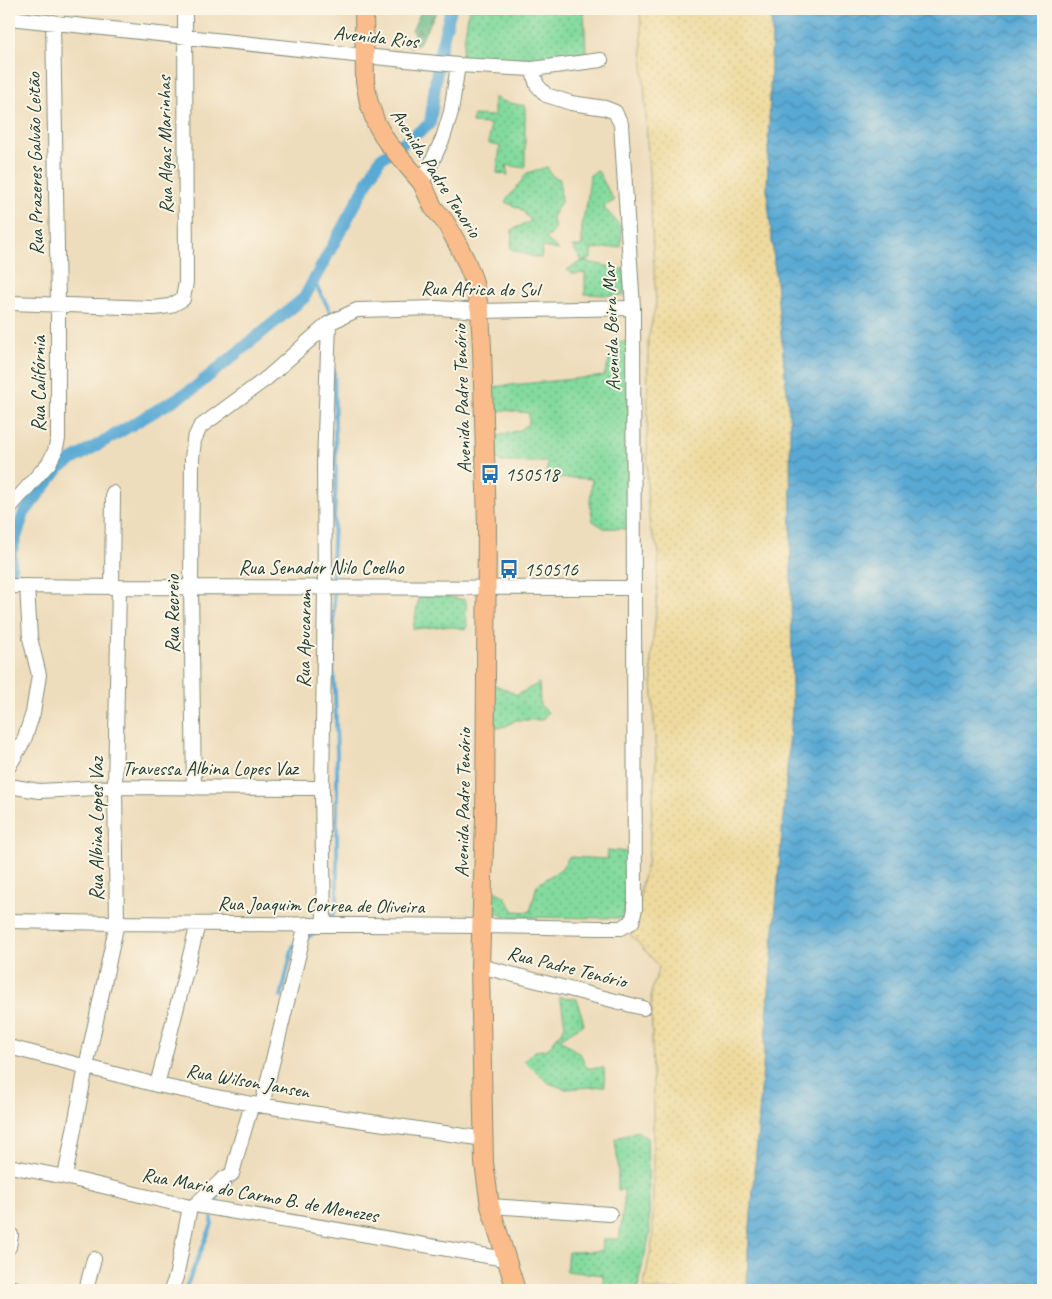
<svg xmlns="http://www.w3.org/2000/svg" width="1052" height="1299" font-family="Caveat,sans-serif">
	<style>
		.grass { fill: url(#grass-dots); stroke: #518c69 }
		.forest { fill: url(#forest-firs); stroke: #447c5c }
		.sand { fill: url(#sand-dots); stroke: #868c69 }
		.water { fill: url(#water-waves); stroke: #3c7384 }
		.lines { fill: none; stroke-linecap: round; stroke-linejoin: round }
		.stream { stroke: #59a9d4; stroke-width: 4 }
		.canal { stroke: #59a9d4; stroke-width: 12 }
		.minor-casing { stroke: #868d78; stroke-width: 16 }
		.major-casing { stroke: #868d78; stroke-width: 20 }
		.minor { stroke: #fff; stroke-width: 14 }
		.major { stroke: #f9bc8a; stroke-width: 18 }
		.labels { text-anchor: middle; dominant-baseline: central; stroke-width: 4; stroke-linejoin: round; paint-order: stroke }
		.street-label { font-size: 20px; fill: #1f3d34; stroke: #fcf5e5 }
		.poi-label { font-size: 20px; fill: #1f3d34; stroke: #fcf5e5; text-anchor: start }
	</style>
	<defs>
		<pattern id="grass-dots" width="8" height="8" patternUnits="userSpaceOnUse" patternTransform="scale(1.25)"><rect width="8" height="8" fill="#83da9e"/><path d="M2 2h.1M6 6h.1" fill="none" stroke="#6bb282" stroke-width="1.8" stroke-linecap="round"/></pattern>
		<pattern id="forest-firs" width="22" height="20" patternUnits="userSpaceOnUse" patternTransform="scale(1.25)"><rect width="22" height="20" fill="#6aba85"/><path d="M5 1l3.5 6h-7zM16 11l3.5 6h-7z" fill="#57986e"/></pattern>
		<pattern id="sand-dots" width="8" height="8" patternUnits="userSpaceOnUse" patternTransform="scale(1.25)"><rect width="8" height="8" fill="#eeda9e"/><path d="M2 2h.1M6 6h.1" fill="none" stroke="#ccbc89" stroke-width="1.8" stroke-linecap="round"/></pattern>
		<pattern id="water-waves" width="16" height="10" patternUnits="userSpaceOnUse" patternTransform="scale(1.25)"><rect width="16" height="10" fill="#59a9d4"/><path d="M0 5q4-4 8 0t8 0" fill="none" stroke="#498bad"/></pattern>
	</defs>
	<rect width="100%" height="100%" fill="#fcf5e5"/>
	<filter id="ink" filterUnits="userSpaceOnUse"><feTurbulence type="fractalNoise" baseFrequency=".02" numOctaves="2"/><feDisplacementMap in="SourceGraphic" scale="10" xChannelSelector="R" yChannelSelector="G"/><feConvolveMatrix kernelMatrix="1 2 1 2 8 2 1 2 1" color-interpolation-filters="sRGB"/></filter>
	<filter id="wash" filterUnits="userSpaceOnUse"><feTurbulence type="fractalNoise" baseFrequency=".0096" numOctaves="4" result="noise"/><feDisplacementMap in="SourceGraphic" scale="20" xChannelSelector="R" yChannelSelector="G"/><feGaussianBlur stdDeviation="1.12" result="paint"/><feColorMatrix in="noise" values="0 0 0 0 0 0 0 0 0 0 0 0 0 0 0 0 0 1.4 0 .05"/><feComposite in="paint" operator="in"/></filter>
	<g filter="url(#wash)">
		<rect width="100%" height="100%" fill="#eeddbc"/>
		<!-- grass -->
		<path class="grass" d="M469,9H584L586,53L511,60H461Z
			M494,97L501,101L525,106V168L506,165L508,175L497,173L500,146L489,144L490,124L472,123L474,115L494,116Z
			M547,167L552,176L560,179L561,202L552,217L555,227L551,235L545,238L559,250L543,247L541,258C529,257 522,252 511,249L512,230L531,221L521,209L505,202C512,192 520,184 527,173Z
			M598,171L614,201L603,207L622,227L621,247L591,249V259L583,261L625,270L624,296L585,294V273L573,274L567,270L582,261L572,246H582V223L587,203L590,175Z
			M615,342H627L630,529L604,528L593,521L590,503L592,479L575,478L545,479L548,462H500L493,454L497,436L520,430L529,423V413L503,410L493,414L491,387L604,376Z
			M420,592L466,600L467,629L445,626L413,629Z
			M539,683L540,705L548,712L542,720H516L506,726L497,728L492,721L494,684L517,695Z
			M608,850L627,852L624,918L505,917L490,910L488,888L504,896L514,911L530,912L537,885L561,869L569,857L607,859Z
			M559,997L577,999L584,1024L560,1039L581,1055L587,1068H604L605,1086L565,1089L549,1083L524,1061L535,1051L548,1049L565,1026L562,1006Z
			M637,1131L647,1138L650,1234L639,1278L638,1290H604L603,1275L566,1271L568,1252L602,1251L603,1239H619L624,1203V1189L618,1191V1163L615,1139Z"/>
		<!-- forest -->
		<path class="forest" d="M422,9H435L436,13L418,45L409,47V39L415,36L412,31Z"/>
		<!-- sand -->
		<path class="sand" d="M640,9H770L772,30L767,190L790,424L792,708L748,1252L747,1290H643L653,1238V1084L651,993L659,966L630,934L637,920L641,886L648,860L656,762L651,659L656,611L659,551L650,529L647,492L648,339L656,304Z"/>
		<!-- water -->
		<path class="water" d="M770,9H1043V1290H747L748,1252L792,708L790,424L767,190L772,30Z"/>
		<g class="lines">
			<!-- stream -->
			<path class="stream" d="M313,280L328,307L332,318
				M329,920C339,911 337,896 337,884V753L335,693L333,670L334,601L332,564L336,478L334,370
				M306,939L318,930
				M281,997L293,946L297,943
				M215,1204L216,1199L231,1181
				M185,1290L212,1224V1218"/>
			<!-- canal -->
			<path class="canal" d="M11,576V552L24,513L60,467L193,389L304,298L380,159L430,124L439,55L451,9"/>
		</g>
	</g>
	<g filter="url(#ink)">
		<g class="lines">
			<!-- minor casing -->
			<g class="minor-casing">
				<path id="minor" d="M9,18L364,56L458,65L532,69L601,60
					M422,183L443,138L451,112L458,65
					M9,303L154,308L170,306L183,299L186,282L185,9
					M9,508L49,463L55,451L58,439V304L53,22
					M9,586L119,587L634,588
					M112,587L113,493
					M9,766L24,740L33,713L39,675L30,638L27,586
					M9,786L39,791L115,787L322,788
					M194,788L191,587L192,459L194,440L200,427L267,378L329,323L357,310L438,308L480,311L633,308
					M9,921L117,923L481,926L600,928H621L632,922L635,909L633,308L621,124L615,112L605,108L571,103L546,95L537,85L532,69
					M324,925L322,788L325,587L324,463L329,323
					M480,966L643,1008
					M9,1047L157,1085L252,1104L484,1139
					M157,1085L198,924
					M262,1105L306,924
					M9,1166L65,1177L190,1207L195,1205L505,1259
					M65,1177L86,1067L117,923L115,787L119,587
					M195,1205L223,1179L232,1174L238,1151L252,1104
					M490,1206L610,1214
					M9,1247L11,1235
					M9,1287L20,1290
					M86,1290L94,1259
					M171,1290L176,1277L190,1207"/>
			</g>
			<!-- major casing -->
			<g class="major-casing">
				<path id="major" d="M364,9L365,81L369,103L376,123L387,142L422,183L433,207L446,223L457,243L466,261L473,279L480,311L482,348L487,526L485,819L480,966L484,1163L490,1206L516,1290"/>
			</g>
			<!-- minor -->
			<use href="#minor" class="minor"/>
			<!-- major -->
			<use href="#major" class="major"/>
		</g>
	</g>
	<!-- icons -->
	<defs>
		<g id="bus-bare" transform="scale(1.5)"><path d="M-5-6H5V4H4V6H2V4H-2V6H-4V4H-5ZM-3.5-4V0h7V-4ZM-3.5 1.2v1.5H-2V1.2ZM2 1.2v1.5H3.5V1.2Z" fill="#1f6fb2" stroke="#fcf5e5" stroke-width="2.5" paint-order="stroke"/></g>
	</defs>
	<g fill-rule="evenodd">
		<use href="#bus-bare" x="490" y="474"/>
		<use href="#bus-bare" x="509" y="569"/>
	</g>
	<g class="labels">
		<!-- street labels -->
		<g class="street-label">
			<text transform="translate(376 37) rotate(6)">Avenida Rios</text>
			<text transform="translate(165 145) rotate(-91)">Rua Algas Marinhas</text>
			<text transform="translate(35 164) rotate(-91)">Rua Prazeres Galvão Leitão</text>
			<text transform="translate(436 173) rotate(57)">Avenida Padre Tenorio</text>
			<text transform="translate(480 289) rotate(1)">Rua Africa do Sul</text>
			<text transform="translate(611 327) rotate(-92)">Avenida Beira Mar</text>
			<text transform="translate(38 384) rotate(-90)">Rua Califórnia</text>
			<text transform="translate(462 399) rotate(-92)">Avenida Padre Tenório</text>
			<text x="321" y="567">Rua Senador Nilo Coelho</text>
			<text transform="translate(172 614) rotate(-90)">Rua Recreio</text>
			<text transform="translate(304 639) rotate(-89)">Rua Apucaram</text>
			<text x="210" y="768">Travessa Albina Lopes Vaz</text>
			<text transform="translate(463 803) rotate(-89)">Avenida Padre Tenório</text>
			<text transform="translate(96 829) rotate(-90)">Rua Albina Lopes Vaz</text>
			<text transform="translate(321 905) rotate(1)">Rua Joaquim Correa de Oliveira</text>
			<text transform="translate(567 967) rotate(14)">Rua Padre Tenório</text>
			<text transform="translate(248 1081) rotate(10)">Rua Wilson Jansen</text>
			<text transform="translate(260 1195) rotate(10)">Rua Maria do Carmo B. de Menezes</text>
		</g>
		<!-- poi labels -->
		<g class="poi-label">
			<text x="505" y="474">150518</text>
			<text x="524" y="569">150516</text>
		</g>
	</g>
	<!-- margin -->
	<rect width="1052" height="1299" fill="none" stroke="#fcf5e5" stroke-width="30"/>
</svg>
